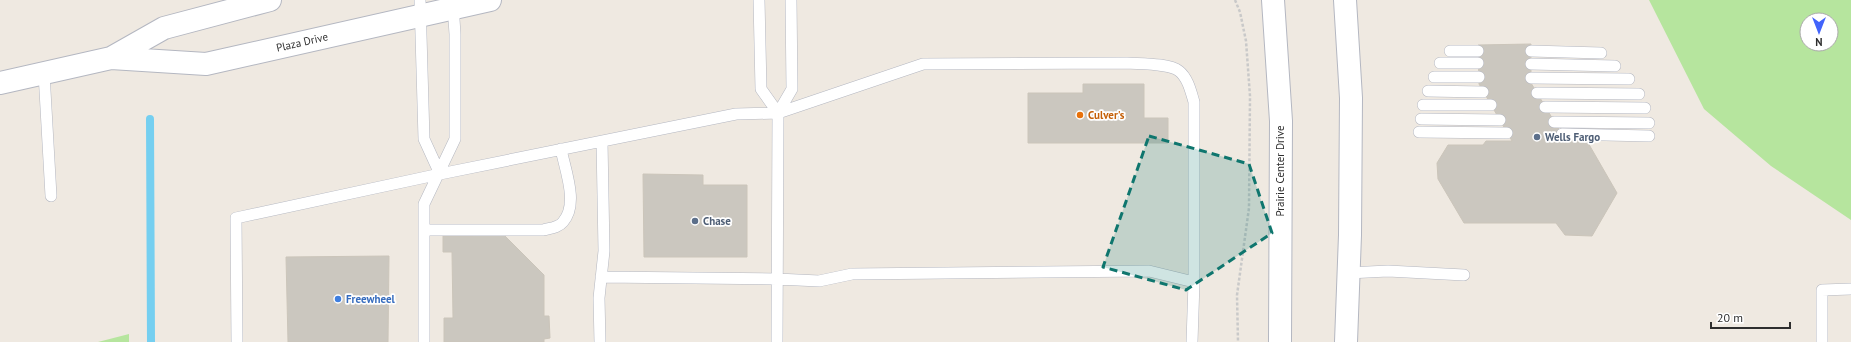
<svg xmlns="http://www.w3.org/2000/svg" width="1851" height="342" font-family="'PT Sans',sans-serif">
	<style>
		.green { fill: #b6e59e; fill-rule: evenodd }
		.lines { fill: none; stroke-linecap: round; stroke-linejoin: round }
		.stream { stroke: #75cff0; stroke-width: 8 }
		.building { fill: #cbc7bf; stroke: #cbc5ba }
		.lane-casing { stroke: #b4b7c1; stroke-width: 12 }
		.secondary-casing { stroke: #b4b7c1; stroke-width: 24 }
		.path { stroke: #c9c9c9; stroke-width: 2.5; stroke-dasharray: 3 2; stroke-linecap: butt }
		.lane { stroke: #fff; stroke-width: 11 }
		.secondary { stroke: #fff; stroke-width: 22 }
		.marked { fill: #0f766e; fill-opacity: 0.2; stroke: #0f766e; stroke-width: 3; stroke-dasharray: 8 5; stroke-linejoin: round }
		.food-dot { fill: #e8710a; stroke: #fff; stroke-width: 1.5 }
		.service-dot { fill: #5c6f8a; stroke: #fff; stroke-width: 1.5 }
		.shop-dot { fill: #3f7fe0; stroke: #fff; stroke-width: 1.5 }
		.labels { text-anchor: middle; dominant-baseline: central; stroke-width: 3.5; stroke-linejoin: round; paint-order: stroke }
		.street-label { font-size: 11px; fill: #2e2e2e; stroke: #fff }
		.food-label { font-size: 11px; font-weight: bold; fill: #c56008; stroke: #fff; text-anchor: start }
		.service-label { font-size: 11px; font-weight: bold; fill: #4e5e75; stroke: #fff; text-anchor: start }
		.shop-label { font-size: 11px; font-weight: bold; fill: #366cbe; stroke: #fff; text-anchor: start }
	</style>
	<rect width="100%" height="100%" fill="#efe9e1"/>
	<!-- green -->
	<path class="green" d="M1649,0H1851V220L1771,166L1704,109ZM1807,20H1831V44H1807Z
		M129,334V342H98Z"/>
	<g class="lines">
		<!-- stream -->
		<path class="stream" d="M150,119L151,342"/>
	</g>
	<!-- building -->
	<path class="building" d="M1531,44V83L1566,141H1587L1617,193L1592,236L1565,235L1556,223H1464L1438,179L1437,163L1448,145H1483L1486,141H1512L1479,84L1478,45Z
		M1083,84H1144V118H1168V143H1028V93H1083Z
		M643,174L703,175V185H747V257H644Z
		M504,235L544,275V316H549L550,338L544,339V342H444V318H453L452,252H443V236Z
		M389,256L388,342H288L286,257Z"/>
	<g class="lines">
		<!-- lane casing -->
		<g class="lane-casing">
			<path id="lane" d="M420,0L424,139L440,174
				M759,0L761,89L778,113
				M1450,51H1478
				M1531,51L1601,53
				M1440,63H1478
				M1531,64L1615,66
				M44,73L51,196
				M1434,77H1479
				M1531,78L1629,79
				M1428,91L1483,92
				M1537,93L1639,94
				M1423,105H1491
				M1545,107L1645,108
				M1421,119L1500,120
				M1554,122L1649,123
				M1419,132L1507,133
				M1562,134L1649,136
				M424,230H543C550,228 558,228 563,222C579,204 565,170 561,149
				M1348,273L1388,271L1464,275
				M601,277L777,279L819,281L852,274L1149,271L1194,282
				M237,342L236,218L440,174L736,114L778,113L923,64L1127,63C1140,64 1169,63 1179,71C1188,78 1191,92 1194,102V282L1192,342
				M424,342V204L455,139V34L453,5
				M600,342L599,298L604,251L602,141
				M777,342L778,113L792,89L791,0
				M1822,342V290L1851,289"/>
		</g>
		<!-- secondary casing -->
		<g class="secondary-casing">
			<path id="secondary" d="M1273,0L1281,121L1280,342
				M1345,0L1351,98L1350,235L1346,342
				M111,58L206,64L490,0
				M0,83L111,58L164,28L270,0"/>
		</g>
		<!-- path -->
		<path class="path" d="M1235,0L1240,12L1246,41L1250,96L1249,208L1237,295L1238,342"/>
		<!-- lane -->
		<use href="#lane" class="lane"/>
		<!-- secondary -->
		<use href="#secondary" class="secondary"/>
	</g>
	<!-- marked area -->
	<path class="marked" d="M1149,136L1249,164L1272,233L1186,290L1103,267Z"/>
	<!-- markers -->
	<circle class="food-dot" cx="1080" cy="115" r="4"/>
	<g class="service-dot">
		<circle cx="1537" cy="137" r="4"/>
		<circle cx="695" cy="221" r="4"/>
	</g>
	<circle class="shop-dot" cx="338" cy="299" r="4"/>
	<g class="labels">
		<!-- street labels -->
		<g class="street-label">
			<text transform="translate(302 42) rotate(-13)">Plaza Drive</text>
			<text transform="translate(1280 171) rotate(-90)">Prairie Center Drive</text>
		</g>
		<!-- food labels -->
		<g class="food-label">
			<text x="1088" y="115">Culver's</text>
		</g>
		<!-- service labels -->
		<g class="service-label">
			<text x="1545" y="137">Wells Fargo</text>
			<text x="703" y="221">Chase</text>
		</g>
		<!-- shop labels -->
		<g class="shop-label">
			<text x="346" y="299">Freewheel</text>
		</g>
	</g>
	<!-- north arrow -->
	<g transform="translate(1819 32) rotate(180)"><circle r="19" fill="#ffffff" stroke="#ababab"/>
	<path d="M0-3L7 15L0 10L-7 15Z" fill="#4264fb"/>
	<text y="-6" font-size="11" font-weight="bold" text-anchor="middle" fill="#2e2e2e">N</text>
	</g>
	<!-- scale -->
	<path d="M1711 322v6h79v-6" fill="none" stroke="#2e2e2e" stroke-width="2"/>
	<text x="1717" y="322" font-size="12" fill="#2e2e2e" stroke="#ffffff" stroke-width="3" paint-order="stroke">20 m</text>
</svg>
